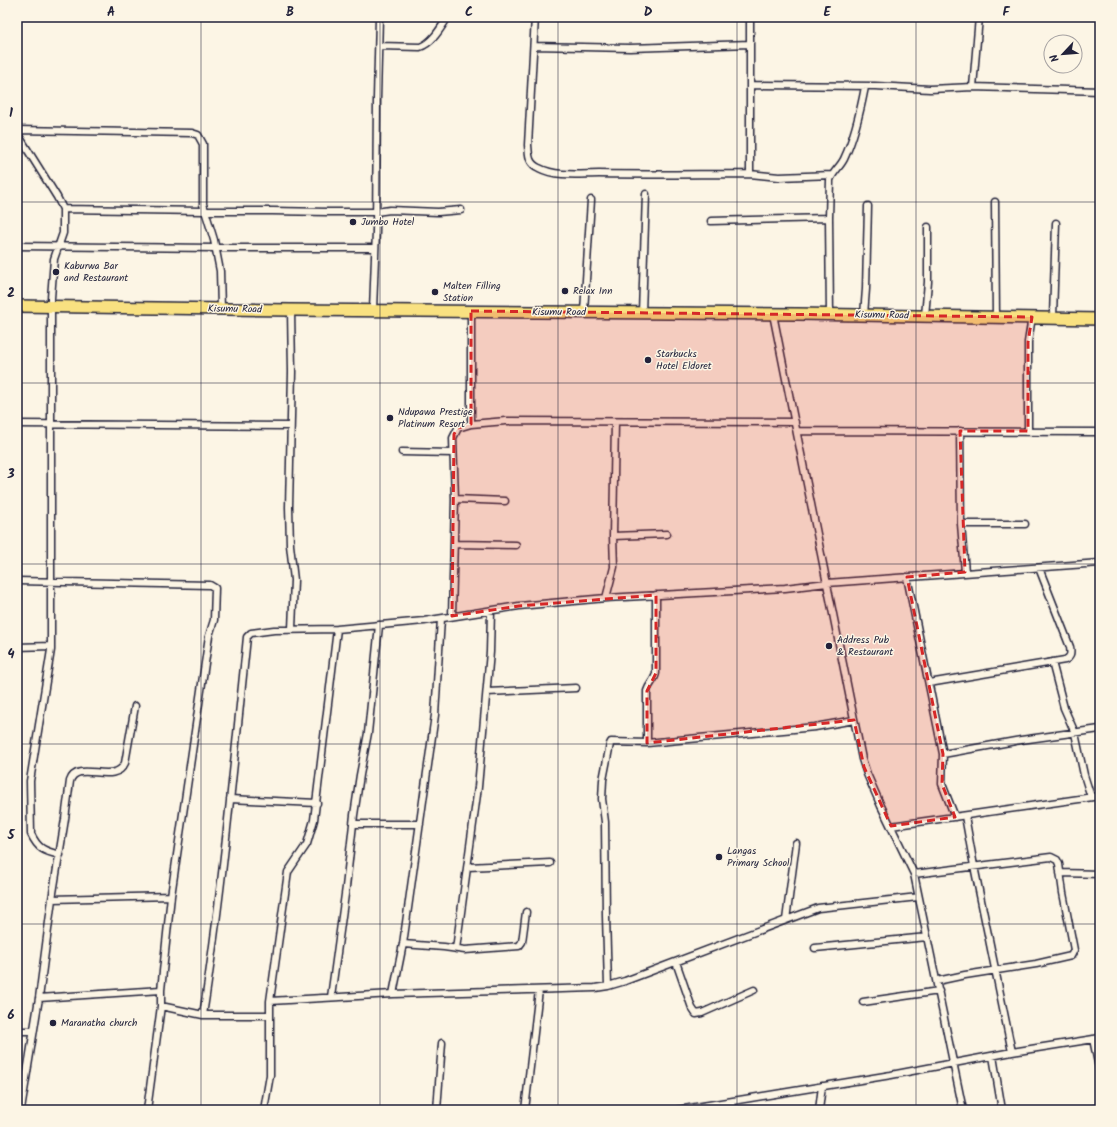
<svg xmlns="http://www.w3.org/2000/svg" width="1117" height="1127" font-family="Kalam,sans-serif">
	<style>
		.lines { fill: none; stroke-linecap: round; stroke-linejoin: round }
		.street-casing { stroke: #22223b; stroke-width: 9 }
		.highway-casing { stroke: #22223b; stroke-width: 14 }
		.street { stroke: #fcf5e5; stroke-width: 6 }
		.highway { stroke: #f9e181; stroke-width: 11 }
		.marked { fill: #d62828; fill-opacity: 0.2; stroke: #d62828; stroke-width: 3; stroke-dasharray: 8 5; stroke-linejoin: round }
		.grid { fill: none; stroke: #22223b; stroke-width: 1; stroke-opacity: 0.55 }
		.poi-dot { fill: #22223b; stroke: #fcf5e5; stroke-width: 1.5 }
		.labels { text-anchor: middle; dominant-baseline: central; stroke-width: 3; stroke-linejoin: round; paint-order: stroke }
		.poi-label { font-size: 10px; fill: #22223b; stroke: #fcf5e5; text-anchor: start }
		.street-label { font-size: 10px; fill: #22223b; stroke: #fcf5e5 }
		.neatline { fill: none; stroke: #22223b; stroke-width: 1.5 }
		.grid-label { font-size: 13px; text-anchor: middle; font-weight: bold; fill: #22223b }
	</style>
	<rect width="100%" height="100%" fill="#fcf5e5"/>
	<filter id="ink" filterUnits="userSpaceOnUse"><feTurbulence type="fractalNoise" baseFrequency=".025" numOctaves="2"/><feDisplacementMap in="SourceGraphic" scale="8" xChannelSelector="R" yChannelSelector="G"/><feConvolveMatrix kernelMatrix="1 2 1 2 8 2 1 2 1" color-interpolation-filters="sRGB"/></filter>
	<g filter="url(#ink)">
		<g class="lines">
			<!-- street casing -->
			<g class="street-casing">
				<path id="street" d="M535,17L528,145C529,155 528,163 539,168C556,177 580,174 599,174C650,175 700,174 750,174
					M750,17V174L779,177L832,175
					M379,46L420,47C433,43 441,27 448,17
					M534,46L630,48L750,44
					M750,85L875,86L930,89L973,87L1100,91
					M973,87L979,17
					M17,130L192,133L198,135L203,144V204L214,240L220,271L221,309
					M17,133L57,197L63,209V233L54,259L51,298V650L30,781L31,834C38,849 44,851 60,855
					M995,202L996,317
					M63,209L204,211H272L328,212H376L390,210L438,212L461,210
					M711,221L829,218
					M17,246L215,248H375
					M291,310L292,372L289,507L290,545L294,580L292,629
					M373,310L376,231L377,98L379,17
					M584,312L591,200
					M642,313L646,194
					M773,314L862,759L867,774L881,806L914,874L963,1110
					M830,315L829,218L830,180C833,172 840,167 844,159C853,140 861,108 865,87
					M864,315L866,289L868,206
					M925,316L928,282V227
					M1053,317L1056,223
					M17,424L290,426
					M471,424V311
					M797,431L1100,432
					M960,431L961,524L965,572
					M1028,431V342L1032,317
					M402,452L453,453
					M455,499L505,501
					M961,524H1025
					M613,536L667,534
					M454,544L516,545
					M907,577L943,754L942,784L955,817
					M17,581L210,585L215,588L214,620L209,636L200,697L171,896L161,990V1006L147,1110
					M606,598L614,567L613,536L615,422
					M452,616L455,499L453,438L458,428L471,424L506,421L795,422
					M17,647L51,646
					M1052,662L1064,708L1075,733L1084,775L1091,797
					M929,683L1065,660C1071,657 1071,654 1070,647L1039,568
					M487,692L576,688
					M647,743V691C649,684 655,680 656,673V595
					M943,754L1021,740L1100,729
					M230,799L317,803
					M965,816L974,866L1012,1052
					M353,824H420
					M891,826L1100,796
					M468,867L550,863
					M1060,873L1100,874
					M914,874L1051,857L1057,860L1059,864L1063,893L1074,950L1071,956L1036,964L965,975L937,981
					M52,899L171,896
					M786,920L796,843
					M403,944L444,947L465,950L519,946L522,942L526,912
					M815,948L927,937
					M456,949L478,787L490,652L491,611
					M676,962L692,1008L696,1014L702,1013L754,990
					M608,986L606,916L605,822L602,799L603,780L610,744L611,742L647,743L815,727L854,720
					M393,994L403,944L435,715L441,619
					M331,997L346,887L354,815L360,775L368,733L379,625
					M39,998L161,990
					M270,1001L393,994L595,988L608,986L625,981L818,908L918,897
					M863,1002L939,991
					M161,1006L203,1015H270
					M203,1015C222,893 233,770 246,647L247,637L251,633L274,630L337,629L424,621L519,606L606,598L785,588L827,583L1100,563
					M17,1031H33
					M1093,1039L1100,1073
					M993,1056L1002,1110
					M730,1102L734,1110
					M21,1110L39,998L52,899L65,819L70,781C77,759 115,786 125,763L135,706
					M264,1110L270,1075V1001L288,872L307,844L314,820L337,629
					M437,1110L442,1043
					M525,1110L539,990
					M678,1110L891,1075L1012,1052L1100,1038
					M819,1110L822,1086
					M1091,1110L1100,1107"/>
			</g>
			<!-- highway casing -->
			<g class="highway-casing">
				<path id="highway" d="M17,306L291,310L798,314L1100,319"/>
			</g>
			<!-- street -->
			<use href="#street" class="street"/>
			<!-- highway -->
			<use href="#highway" class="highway"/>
		</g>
	</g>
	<!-- marked area -->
	<path class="marked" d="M471,311L1032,317L1028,342V431H960L965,572L907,577L943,754L942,784L955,817L891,826L864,767L854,720L647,743V691L656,673V595L519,606L452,616L454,434L458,428L471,424Z"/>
	<!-- grid -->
	<path class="grid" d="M201,17V1110M380,17V1110M558,17V1110M737,17V1110M916,17V1110M17,202H1100M17,383H1100M17,564H1100M17,744H1100M17,924H1100"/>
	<!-- markers -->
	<g class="poi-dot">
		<circle cx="353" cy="222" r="4"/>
		<circle cx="56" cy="272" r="4"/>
		<circle cx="565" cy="291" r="4"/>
		<circle cx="435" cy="292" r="4"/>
		<circle cx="648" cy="360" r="4"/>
		<circle cx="390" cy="418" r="4"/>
		<circle cx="829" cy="646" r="4"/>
		<circle cx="719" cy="857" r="4"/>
		<circle cx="53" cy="1023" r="4"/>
	</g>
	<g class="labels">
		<!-- poi labels -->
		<g class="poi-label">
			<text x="361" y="222">Jumbo Hotel</text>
			<text x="64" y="266">Kaburwa Bar<tspan x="64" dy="12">and Restaurant</tspan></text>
			<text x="443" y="286">Malten Filling<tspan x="443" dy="12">Station</tspan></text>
			<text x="573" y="291">Relax Inn</text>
			<text x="656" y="354">Starbucks<tspan x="656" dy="12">Hotel Eldoret</tspan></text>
			<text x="398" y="412">Ndupawa Prestige<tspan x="398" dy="12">Platinum Resort</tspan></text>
			<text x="837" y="640">Address Pub<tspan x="837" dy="12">&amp; Restaurant</tspan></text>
			<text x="727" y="851">Langas<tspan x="727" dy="12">Primary School</tspan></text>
			<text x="61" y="1023">Maranatha church</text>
		</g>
		<!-- street labels -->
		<g class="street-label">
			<text transform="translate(235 309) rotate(1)">Kisumu Road</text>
			<text x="559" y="312">Kisumu Road</text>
			<text transform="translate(882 315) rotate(1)">Kisumu Road</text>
		</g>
	</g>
	<!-- margin -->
	<rect width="1117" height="1127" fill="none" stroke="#fcf5e5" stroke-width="44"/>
	<!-- north arrow -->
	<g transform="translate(1063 54) rotate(244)"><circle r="19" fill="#fcf5e5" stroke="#a5a1a1"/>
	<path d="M0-3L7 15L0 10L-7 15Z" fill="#22223b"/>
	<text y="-6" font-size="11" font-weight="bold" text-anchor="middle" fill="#22223b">N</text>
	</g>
	<rect x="22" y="22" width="1073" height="1083" class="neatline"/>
	<g class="grid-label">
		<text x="111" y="16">A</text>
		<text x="290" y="16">B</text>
		<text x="469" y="16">C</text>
		<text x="648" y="16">D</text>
		<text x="827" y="16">E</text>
		<text x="1006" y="16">F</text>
		<text x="11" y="117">1</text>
		<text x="11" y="297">2</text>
		<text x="11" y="478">3</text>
		<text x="11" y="658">4</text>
		<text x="11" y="839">5</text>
		<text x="11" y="1019">6</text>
	</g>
</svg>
